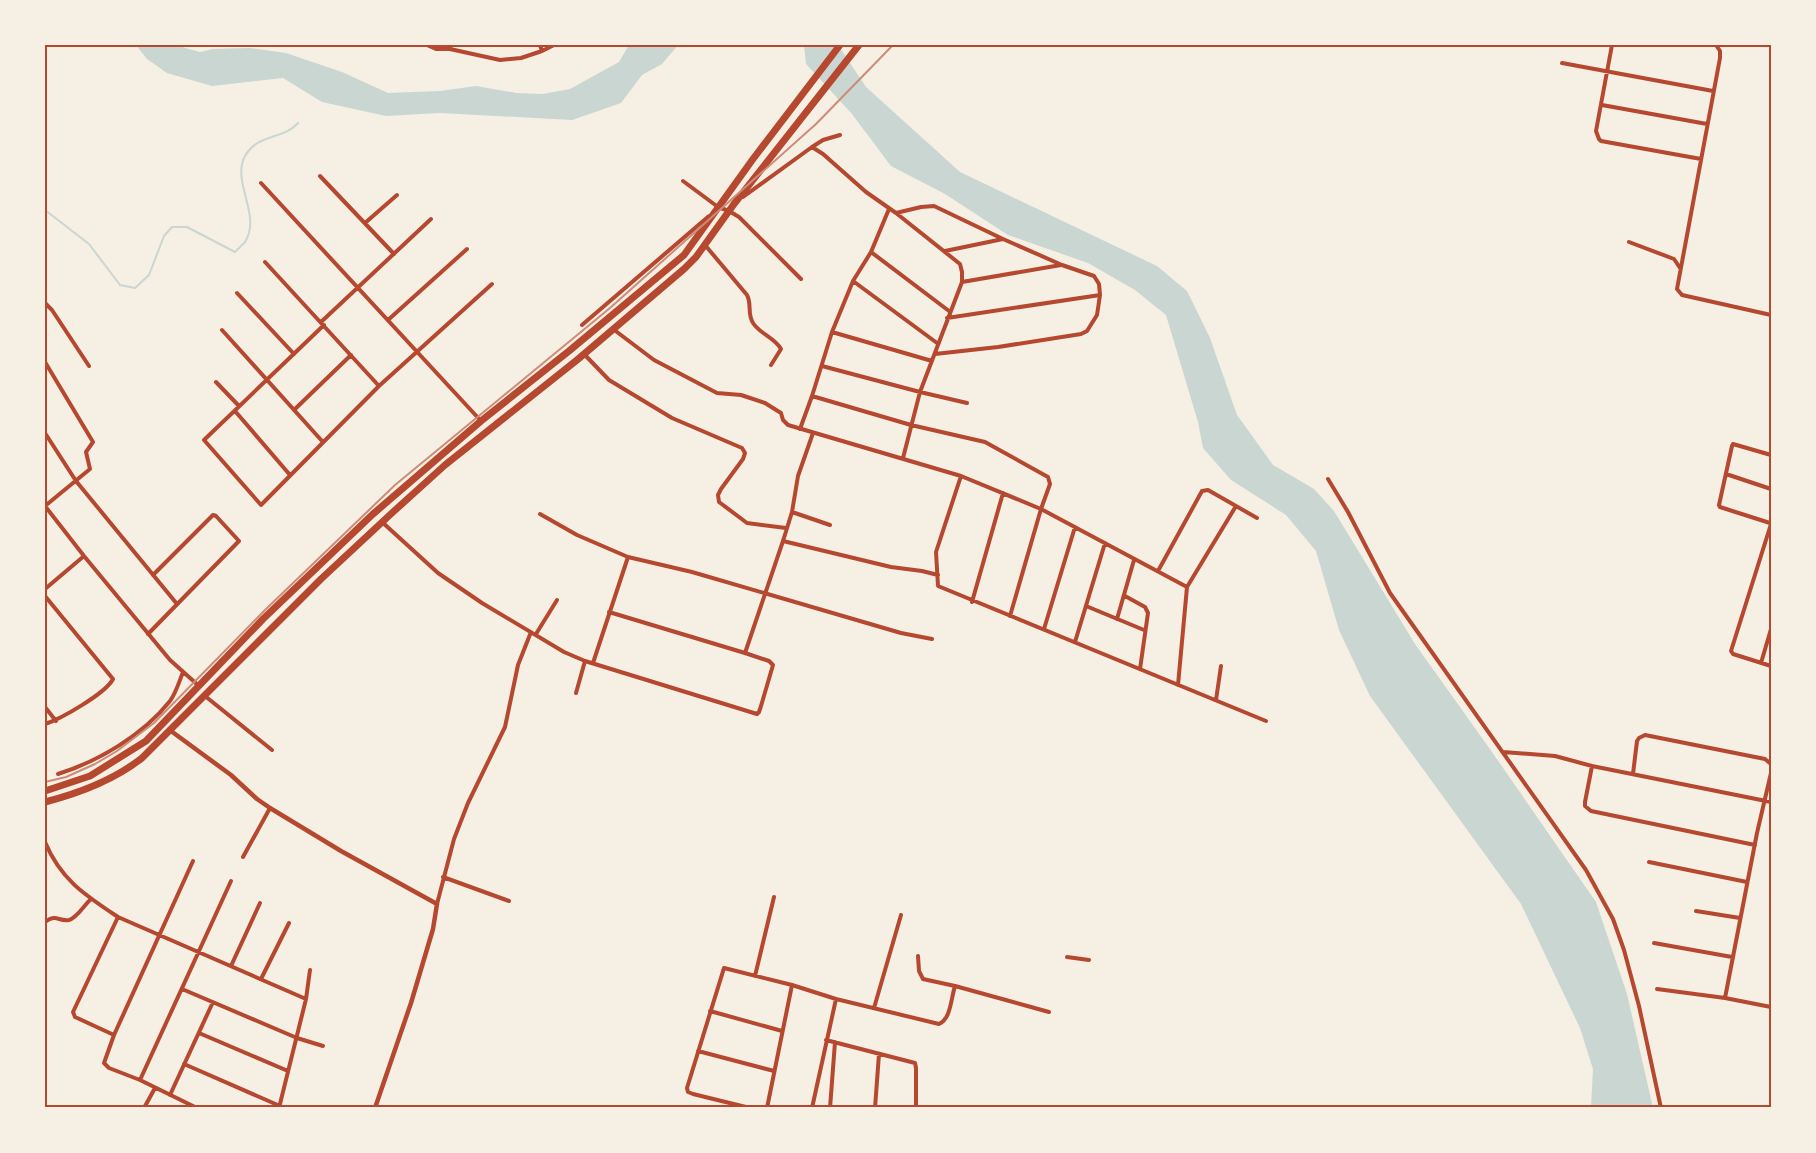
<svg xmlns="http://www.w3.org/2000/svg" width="1816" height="1153" font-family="'Fira Sans Condensed',sans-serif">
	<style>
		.water { fill: #c9d6d2 }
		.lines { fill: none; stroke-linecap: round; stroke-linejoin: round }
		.stream { stroke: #c9d6d2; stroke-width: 2 }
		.minor { stroke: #b5482f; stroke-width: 4 }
		.tertiary { stroke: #b5482f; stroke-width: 4.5 }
		.trunk { stroke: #b5482f; stroke-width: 7 }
		.rail { stroke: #cf8b77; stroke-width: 2 }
		.neatline { fill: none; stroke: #b5482f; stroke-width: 2 }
	</style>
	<rect width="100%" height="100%" fill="#f6efe4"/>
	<!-- water -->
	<path class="water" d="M136,45H179L185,48L200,52L213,49L250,48L286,53L342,72L388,93L440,91L476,86L516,93L543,94L570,89L619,62L629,45H678L662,64L642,75L621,103L572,120L440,113L386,116L322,102L283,78L212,86L167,73L147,59Z
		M804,45H838L866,87L960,172L1157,266L1187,291L1210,338L1237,415L1273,465L1314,489L1334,511L1415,644L1492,752L1596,902L1627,994L1653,1108H1591L1593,1069L1580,1028L1521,904L1370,696L1339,630L1316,551L1286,515L1231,480L1203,448L1198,422L1166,315L1135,290L1088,263L1008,235L945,194L891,166L852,114L806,64Z"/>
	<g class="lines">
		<!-- stream -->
		<path class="stream" d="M45,210L89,244L120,285L135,288L149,275L164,236L172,227H187L235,252C238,249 242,245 245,242C262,215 231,182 245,156C258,133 283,140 298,123"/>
		<!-- minor -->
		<path class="minor" d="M427,45L436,49H450
			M451,45L450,49L500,60L521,58L542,51
			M540,45L542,51L554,45
			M1612,45L1596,131L1599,139L1601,141L1701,159
			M1716,45L1720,51V58L1677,289L1682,295L1771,315
			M1562,63L1713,91
			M1602,105L1707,124
			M812,147L823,140L840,135
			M320,176L394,254
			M683,181L718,207L729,211L739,217L801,279
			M261,183L481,421
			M743,197L812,147L823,154L866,192L896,213L960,264L962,272V282L920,392L903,458
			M896,213L921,207L934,206L1003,239
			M365,223L397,195
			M1629,242L1674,259L1680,268
			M705,245L747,295C752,304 747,314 753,323C760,334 775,338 781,349L771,365
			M871,252L949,311
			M265,262L379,386
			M853,281L937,343
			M962,282L1061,265
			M237,293L294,354
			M45,303L52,310L89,366
			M947,318L1100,295
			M388,320L467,249
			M321,322L431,219
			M324,325L204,440L261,505L379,386L492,284
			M582,325L709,216
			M613,329L654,360L717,393L741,395L765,403L781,413L783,420L788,425L961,476L1041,509L1187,587L1178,685
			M222,330L322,441
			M832,332L932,361
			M584,354L609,380L672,418L742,448L745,453L743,459L721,489L718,495L719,502L747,523L786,528
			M935,354L998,347L1081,334L1087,331L1097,315L1100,295L1099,284L1094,276L1062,265L1003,239L945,251
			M45,362L93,442L86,452L90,469L45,506
			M822,366L920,392L967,403
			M216,382L239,406
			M812,396L911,425L985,442L1048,477L1050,484L1041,509L1010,616
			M294,410L351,355
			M235,411L290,475
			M800,429L812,396L832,332L853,281L871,252L889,209
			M45,433L76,481L177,604
			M1726,474L1771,489
			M961,476L936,552L938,586L1266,721
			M1328,479L1348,512L1390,593L1586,870L1613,919L1624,950L1639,1006L1661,1108
			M45,506L84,556L170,660L199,686
			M792,512L830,525
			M540,514L577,535L628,557L692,572L901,633L932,639
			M382,522L438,573L482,603L564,652L585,661L757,714L759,712L761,706L773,665L769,661L745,653L783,541L792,512L798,476L813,433
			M1770,523L1720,507L1719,505L1732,446L1733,444L1771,455
			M1771,524L1731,651L1733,654L1771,666
			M783,541L891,567L922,571L938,575
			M1158,571L1202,491L1208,490L1257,518
			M1187,587L1236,506
			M45,589L84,556
			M45,596L113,679C106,693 61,719 45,724
			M1125,596L1145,607L1148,613L1140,669
			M972,602L1003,493
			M1086,606L1144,630
			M609,612L745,653
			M1117,619L1134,560
			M1044,629L1075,527
			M148,634L239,541L216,516L213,515L153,575
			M536,634L557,600
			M1075,642L1105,543
			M593,663L628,557
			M1761,663L1771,629
			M576,693L585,661
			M205,696L272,750
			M1216,700L1221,666
			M45,707L56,721
			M1503,752L1555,756L1592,766L1771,802
			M1592,766L1585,802V806L1591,811L1755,845
			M58,774C99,761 143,735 170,701C176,693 179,682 183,672
			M1633,774L1637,741L1639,738L1645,735L1765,759L1771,764
			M45,842C61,880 85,895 118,917L306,999L279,1108
			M243,857L270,808
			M193,861L114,1035L104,1063L109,1068L140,1080L197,1108
			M1649,862L1747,882
			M443,877L509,901
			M437,904L454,839L468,803L505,727L518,665L531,632
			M1696,911L1740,918
			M45,922C57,913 58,922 69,920C77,918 85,904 91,899
			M1654,943L1732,957
			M918,956L919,971L923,979L955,986
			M1067,957L1089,960
			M231,966L260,903
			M755,976L774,897
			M261,979L289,923
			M182,989L297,1038L323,1046
			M1657,989L1725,998L1771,1007
			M1725,998L1757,833L1771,773
			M306,999L310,970
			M874,1008L901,915
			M710,1011L782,1031
			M199,1033L288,1071
			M114,1035L75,1017L73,1012L118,917
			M826,1040L915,1063L916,1068V1108
			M698,1051L774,1071
			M184,1064L280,1106
			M140,1080L231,881
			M170,1095L213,1002
			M144,1108L155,1088
			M750,1108L693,1094L688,1092L687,1088L724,968L792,985L836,999L939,1024C951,1019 951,998 955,986L1049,1012
			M767,1108L792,985
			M812,1108L836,999
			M830,1108L835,1042
			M875,1108L879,1054"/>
		<!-- tertiary -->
		<path class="tertiary" d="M171,731L231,775L257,799L270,808L341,851L437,904L433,929L411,1003L375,1108"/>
		<!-- trunk -->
		<path class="trunk" d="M45,791L90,776L146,741L263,619L373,514L481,421L569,351L684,255L753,159L840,45
			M45,802C80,793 114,780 142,758L321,579L393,512L445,465L577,360L684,269L696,257L734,204L859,45"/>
		<!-- rail -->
		<path class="rail" d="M45,782L66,777L95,764L117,751L154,723L265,610L395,485L610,308L816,124L893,45"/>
	</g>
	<!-- border -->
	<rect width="1816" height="1153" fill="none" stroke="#f6efe4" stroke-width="93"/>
	<rect x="46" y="46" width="1724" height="1060" class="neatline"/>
</svg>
